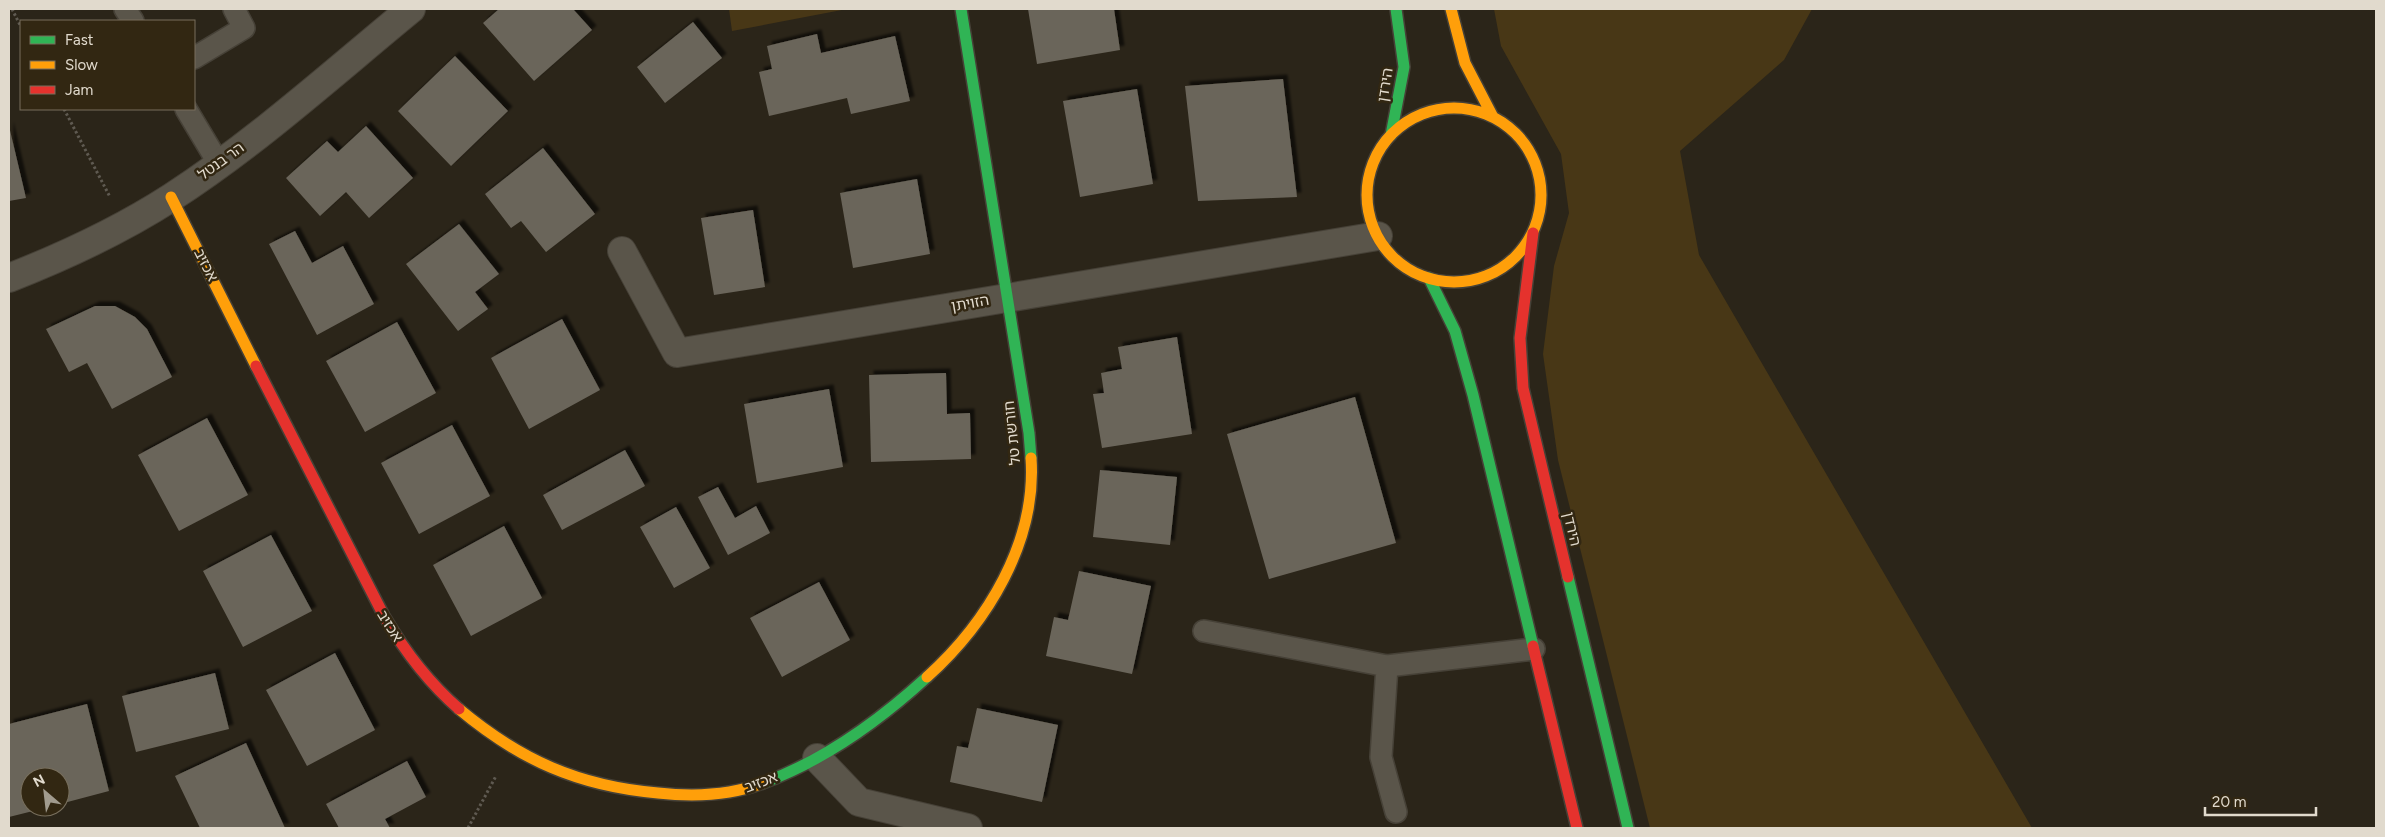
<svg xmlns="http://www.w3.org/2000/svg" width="2385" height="837" font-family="Figtree,'Noto Sans Hebrew',sans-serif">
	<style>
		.green { fill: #483716 }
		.building { fill: #6a655a; filter: url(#shadow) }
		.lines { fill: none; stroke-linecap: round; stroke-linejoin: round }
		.lane-casing { stroke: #464137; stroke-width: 24 }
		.street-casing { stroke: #464137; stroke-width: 30 }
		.fast-casing { stroke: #464137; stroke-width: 14 }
		.slow-casing { stroke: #464137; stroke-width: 14 }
		.jam-casing { stroke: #464137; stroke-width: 14 }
		.path { stroke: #5f5a51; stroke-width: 3; stroke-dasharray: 2.5 2.5; stroke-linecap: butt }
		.lane { stroke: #5a554a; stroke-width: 21 }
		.street { stroke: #5a554a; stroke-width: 28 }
		.fast { stroke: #30b455; stroke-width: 11 }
		.slow { stroke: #ff9f0a; stroke-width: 11 }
		.jam { stroke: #e5322d; stroke-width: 11 }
		.labels { text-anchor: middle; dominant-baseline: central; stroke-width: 5; stroke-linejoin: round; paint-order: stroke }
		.street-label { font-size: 15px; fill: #e1dacd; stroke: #322712 }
	</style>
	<defs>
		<filter id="shadow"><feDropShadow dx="4.5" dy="-4.5" stdDeviation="1" flood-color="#0009"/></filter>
	</defs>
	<rect width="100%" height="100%" fill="#2b2519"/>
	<!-- green -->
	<path class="green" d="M729,9H847L732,31Z
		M1494,9H1812L1784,60L1680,151L1699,255L2032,828H1650L1558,460L1543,354L1554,266L1569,213L1561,154L1501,46Z"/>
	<!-- building -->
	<path class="building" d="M499,9H573L592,30L534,81L483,23Z
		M1028,9H1114L1120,50L1037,64Z
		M693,22L722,58L665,103L637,67Z
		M817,34L821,53L895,36L910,101L851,114L847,98L769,116L759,72L772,69L767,46Z
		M455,56L508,111L451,166L398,111Z
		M1283,79L1297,197L1198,201L1185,86Z
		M1137,89L1153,184L1080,197L1063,101Z
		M9,126L26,198L9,201Z
		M366,126L413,178L369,218L346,192L320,216L286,178L327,141L338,152Z
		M543,148L595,214L546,252L521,221L511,228L485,194Z
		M917,179L930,254L853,268L840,193Z
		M753,210L765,287L714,295L701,218Z
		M459,224L499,274L475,292L488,309L458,331L406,264Z
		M295,231L312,263L343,246L374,304L317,335L269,244Z
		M95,306H115L135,317L147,329L172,377L112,409L87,363L69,372L46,329Z
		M562,319L600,390L529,429L491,358Z
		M397,322L436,393L365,432L326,361Z
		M1177,337L1192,434L1102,448L1093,394L1104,393L1101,373L1122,369L1118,347Z
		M946,373L947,414L970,413L971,459L871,462L869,375Z
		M829,389L843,467L757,483L744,404Z
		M1355,397L1396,543L1269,579L1227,434Z
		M207,418L248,495L179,531L138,455Z
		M452,425L490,496L419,534L381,463Z
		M625,450L645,486L562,530L543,495Z
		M1100,470L1177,477L1170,545L1093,537Z
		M718,487L735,518L756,506L770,533L728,555L698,497Z
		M676,507L710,568L674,588L640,527Z
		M504,526L542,598L471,636L433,565Z
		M271,535L312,611L243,647L203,571Z
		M1079,571L1151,586L1132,674L1046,656L1054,617L1068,620Z
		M819,582L850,640L782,677L750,618Z
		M335,653L375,730L307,766L266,690Z
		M215,673L229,729L136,752L122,696Z
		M87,704L109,791L60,804V777H30V807L45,808L9,817V724Z
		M977,708L1058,725L1042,802L950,782L957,746L968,748Z
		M246,743L285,828H200L175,776Z
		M407,761L426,797L385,819L390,828H339L326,804Z"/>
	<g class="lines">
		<!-- lane casing -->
		<g class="lane-casing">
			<path id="lane" d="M125,9L133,21
				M194,58L244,28L234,9
				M186,109L219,164
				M1204,631L1387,666L1534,649
				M1387,666L1381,757L1396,812"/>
		</g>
		<!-- street casing -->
		<g class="street-casing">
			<path id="street" d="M622,251L677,353L1378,236
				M9,278C65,256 121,230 172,197C257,142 333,73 411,9
				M817,758L859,802L968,828"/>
		</g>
		<!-- fast casing -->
		<g class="fast-casing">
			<path id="fast" d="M961,9L1029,433L1031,458
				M1391,135L1404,67L1396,9
				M1429,278L1455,331L1473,395L1533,646
				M1568,577L1628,828
				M763,783C825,760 879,721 927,677"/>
		</g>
		<!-- slow casing -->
		<g class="slow-casing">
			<path id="slow" d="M1451,9L1465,63L1493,117
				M1367 195a87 87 0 1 1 174 0a87 87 0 1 1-174 0Z
				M171,197L256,366
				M927,677C987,623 1037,542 1031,458
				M459,709C520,760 578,786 658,793C694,797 729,796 763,783"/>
		</g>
		<!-- jam casing -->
		<g class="jam-casing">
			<path id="jam" d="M1533,233L1520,338L1523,388L1568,577
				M256,366L384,616C404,650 429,683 459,709
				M1533,646L1577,828"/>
		</g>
		<!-- path -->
		<path class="path" d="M12,9L21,27
			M64,109L110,197
			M468,828L496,776"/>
		<!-- lane -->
		<use href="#lane" class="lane"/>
		<!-- street -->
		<use href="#street" class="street"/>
		<!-- fast -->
		<use href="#fast" class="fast"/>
		<!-- slow -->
		<use href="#slow" class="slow"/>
		<!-- jam -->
		<use href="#jam" class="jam"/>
	</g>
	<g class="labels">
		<!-- street labels -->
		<g class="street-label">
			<text transform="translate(1385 85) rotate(-81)">הירדן</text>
			<text transform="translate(221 161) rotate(-36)">הר בנטל</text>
			<text transform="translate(206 265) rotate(63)">אכזיב</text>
			<text transform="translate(970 303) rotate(-10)">הזויתן</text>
			<text transform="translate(1012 433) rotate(-96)">חורשת טל</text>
			<text transform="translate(1572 529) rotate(77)">הירדן</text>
			<text transform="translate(390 626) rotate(58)">אכזיב</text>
			<text transform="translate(761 782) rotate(-21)">אכזיב</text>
		</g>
	</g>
	<!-- border -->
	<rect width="2385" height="837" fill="none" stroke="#e1dacd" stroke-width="20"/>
	<!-- legend -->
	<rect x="20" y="20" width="175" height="90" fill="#322712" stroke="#786f5d"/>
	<rect x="30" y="36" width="25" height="8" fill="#30b455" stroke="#786f5d"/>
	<text x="65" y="45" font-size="15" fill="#e1dacd">Fast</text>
	<rect x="30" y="61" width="25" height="8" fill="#ff9f0a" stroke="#786f5d"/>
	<text x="65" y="70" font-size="15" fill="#e1dacd">Slow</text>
	<rect x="30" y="86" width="25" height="8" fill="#e5322d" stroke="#786f5d"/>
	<text x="65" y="95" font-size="15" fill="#e1dacd">Jam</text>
	<!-- north arrow -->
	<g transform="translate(45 792) rotate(332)"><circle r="24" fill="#322712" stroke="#786f5d"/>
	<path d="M0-4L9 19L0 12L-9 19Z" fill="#a19b8e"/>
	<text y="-8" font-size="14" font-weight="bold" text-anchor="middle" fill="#e1dacd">N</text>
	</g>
	<!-- scale -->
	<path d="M2205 807v8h111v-8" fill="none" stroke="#e1dacd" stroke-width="2.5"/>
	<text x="2212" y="807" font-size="15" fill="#e1dacd" stroke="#322712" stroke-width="4" paint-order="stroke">20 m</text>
</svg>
